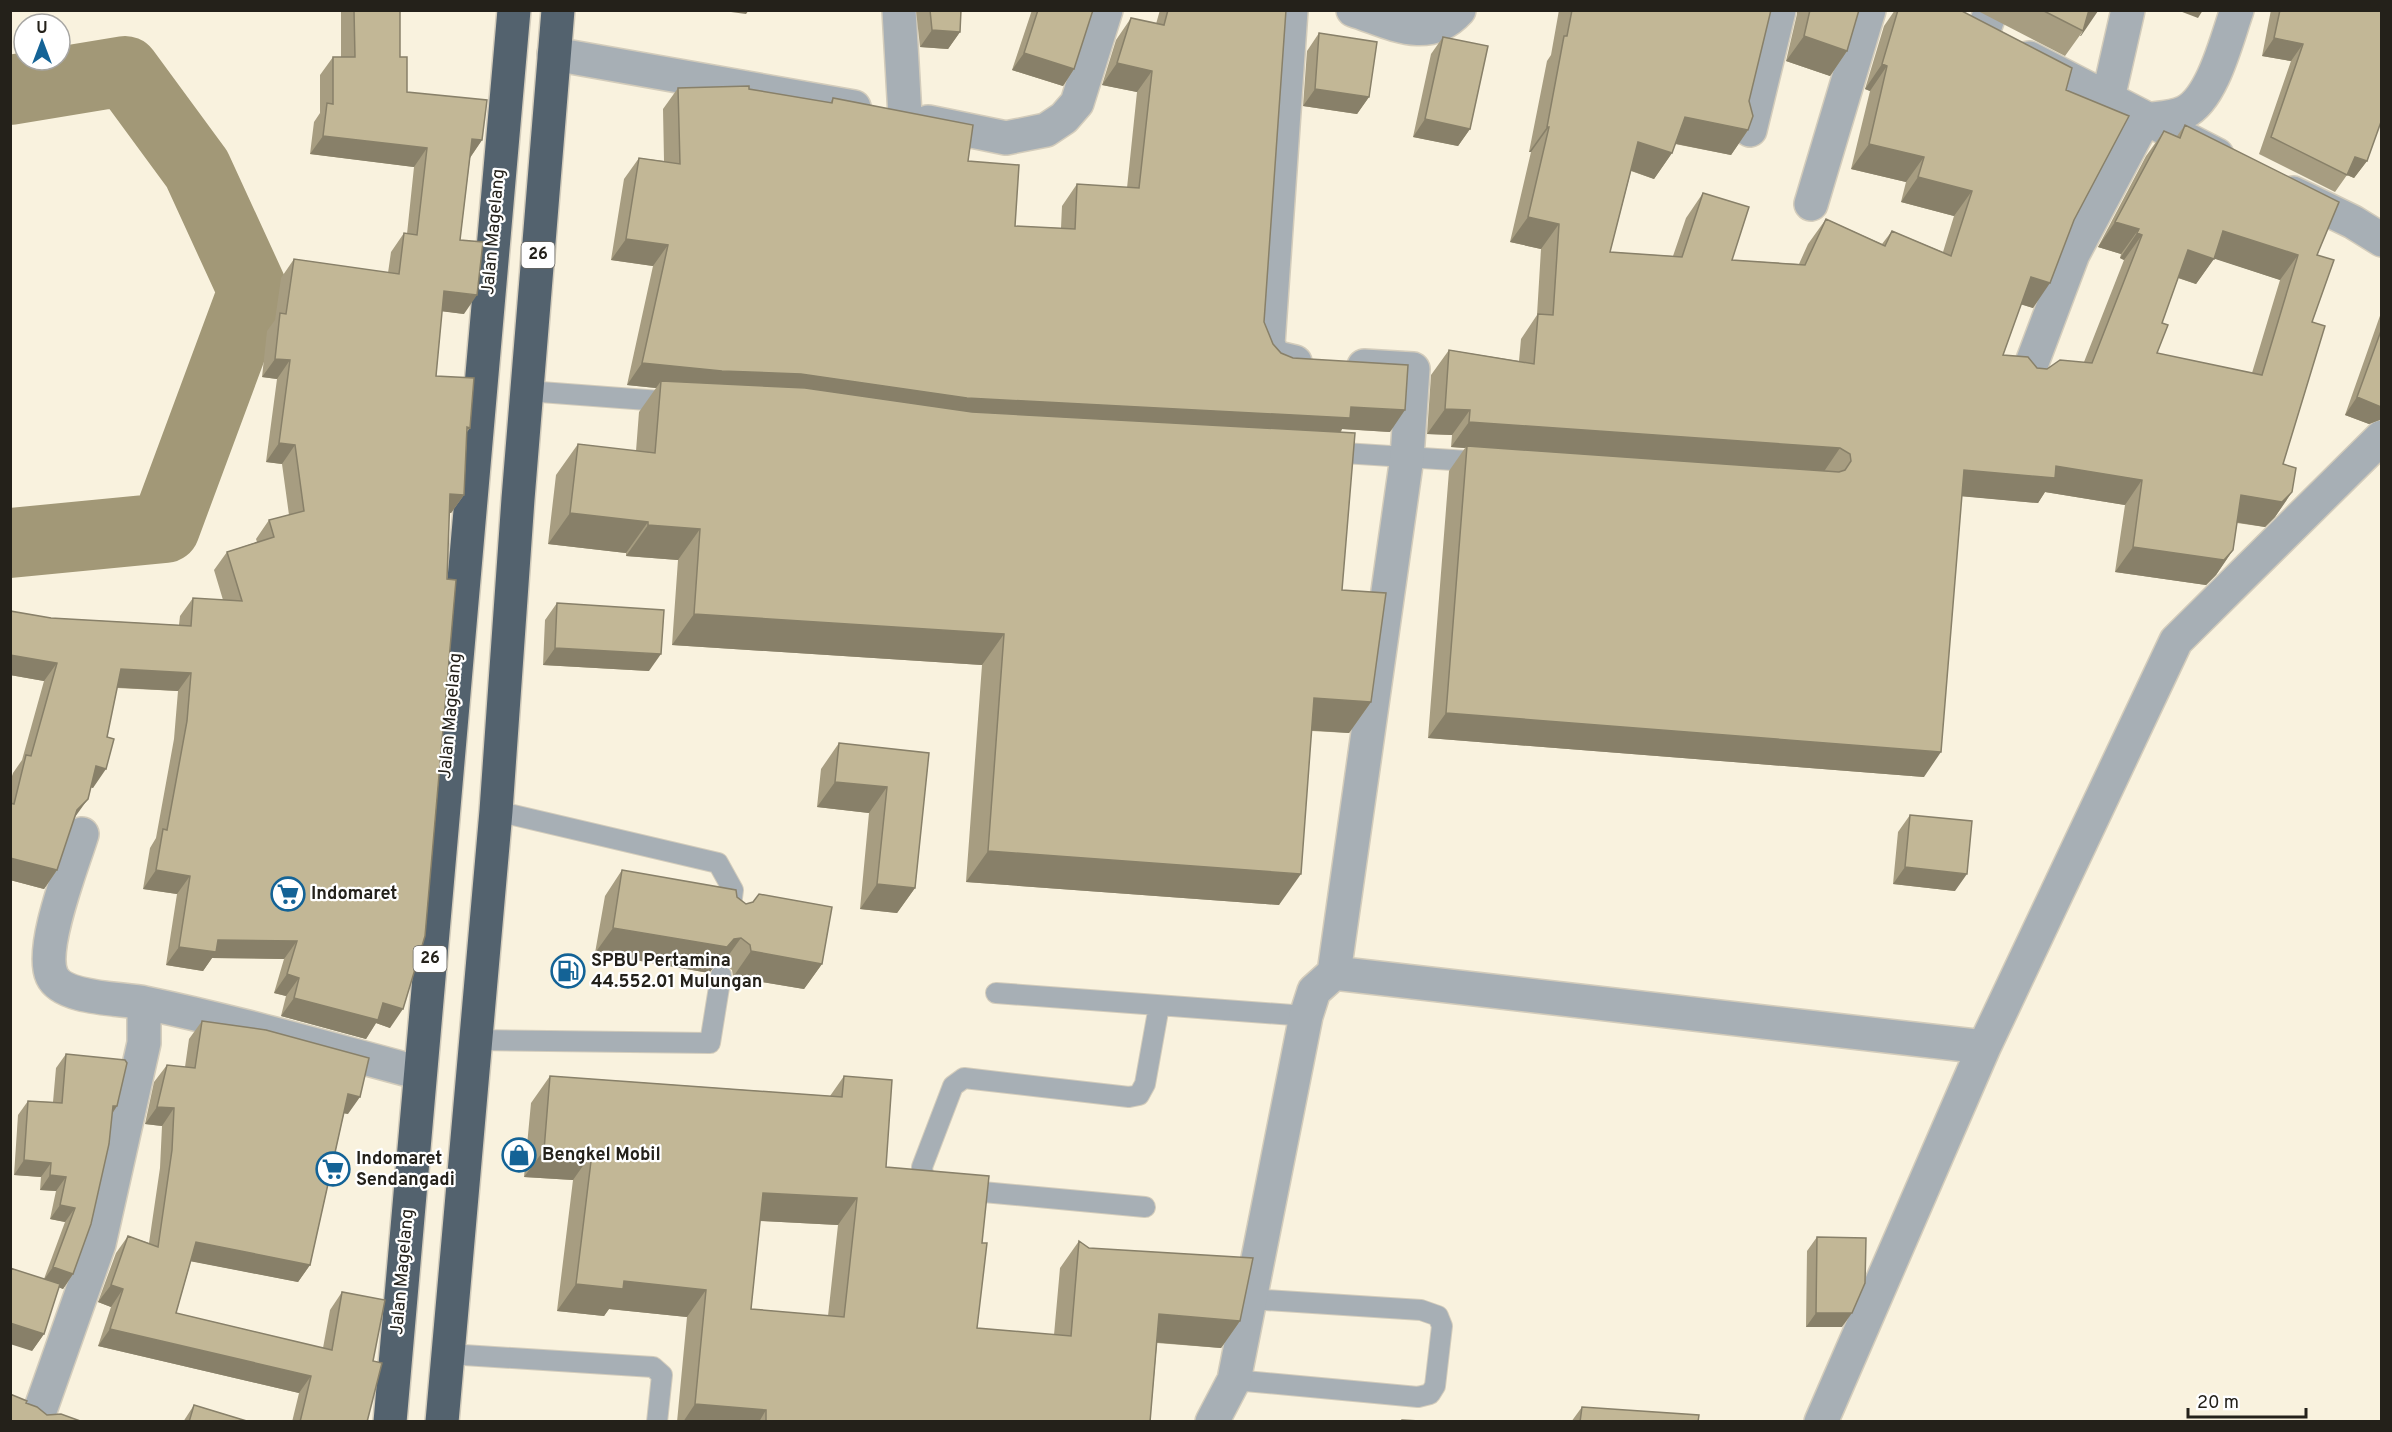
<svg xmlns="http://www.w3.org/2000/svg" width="2392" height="1432" font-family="Overpass,sans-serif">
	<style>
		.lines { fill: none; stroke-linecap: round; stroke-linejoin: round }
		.river { stroke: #a29877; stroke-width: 70 }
		.lane-casing { stroke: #d3ccbb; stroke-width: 22 }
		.street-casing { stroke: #d3ccbb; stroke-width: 36 }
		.highway-casing { stroke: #d3ccbb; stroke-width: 36 }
		.lane { stroke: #a7afb5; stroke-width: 20 }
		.street { stroke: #a7afb5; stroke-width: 33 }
		.highway { stroke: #53626e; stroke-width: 33 }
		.wall { fill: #a79d81; fill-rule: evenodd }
		.shaded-wall { fill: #888069 }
		.building { fill: #c2b796; stroke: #888069; stroke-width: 1.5; fill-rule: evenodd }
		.labels { text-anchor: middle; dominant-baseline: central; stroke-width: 4.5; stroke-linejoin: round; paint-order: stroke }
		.shield { fill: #fff; stroke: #66645f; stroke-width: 1.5 }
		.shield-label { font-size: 16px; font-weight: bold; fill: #24211a }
		.street-label { font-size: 18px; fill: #24211a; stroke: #fff }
		.poi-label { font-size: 18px; font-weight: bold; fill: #24211a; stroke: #fff; text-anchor: start }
	</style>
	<rect width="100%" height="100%" fill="#f9f2de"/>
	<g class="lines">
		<!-- river -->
		<path class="river" d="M10,90L125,71L197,169L253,291L165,528L10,543"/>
		<!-- lane casing -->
		<g class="lane-casing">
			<path id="lane" d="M527,391L674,402
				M1328,452L1484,462
				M496,811L718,863L733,890L730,913
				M996,993L1306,1016
				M476,1040L710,1043L721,975
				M1145,1207L940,1188L924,1182L922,1167L953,1086L964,1078L1129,1097L1139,1095L1145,1084L1159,1006
				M448,1354L653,1367L662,1375L657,1422
				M1234,1380L1418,1397L1430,1394L1435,1386L1442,1326L1438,1316L1421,1310L1250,1299"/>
		</g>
		<!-- street casing -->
		<g class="street-casing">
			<path id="street" d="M899,10L905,116
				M1291,10L1268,344L1274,357L1295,362
				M1353,10C1391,22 1427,45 1459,10
				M1982,35L1991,10
				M554,54L854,107
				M2029,58L2217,155
				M2108,98L2128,10
				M928,122L1006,138L1046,130L1064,118L1077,103L1106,10
				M1750,130L1779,10
				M2293,193L2353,222L2382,240
				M1811,204L1869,10
				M2027,376L2073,254L2144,120C2156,118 2174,118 2185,112C2213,98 2227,38 2237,10
				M82,834C73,864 39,948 52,976C63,1000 122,998 145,1003C237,1022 329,1049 420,1073
				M1334,973L1407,457L1413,369L1364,366
				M36,1422L99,1244L144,1043V1003
				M1212,1422L1234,1380L1306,1016L1314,991L1334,973L1984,1047
				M1821,1422L1984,1047L2176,641L2382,437"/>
		</g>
		<!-- highway casing -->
		<g class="highway-casing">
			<path id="highway" d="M390,1422L514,10
				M442,1422L496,811L518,499L558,10"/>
		</g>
		<!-- lane -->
		<use href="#lane" class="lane"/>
		<!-- street -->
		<use href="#street" class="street"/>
		<!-- highway -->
		<use href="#highway" class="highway"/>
	</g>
	<!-- wall -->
	<path class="wall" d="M341,10H400V57L407,92L482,140L470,158L460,240L464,314L442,311L436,376L470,428L467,432L464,495L451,513H449L390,1028L376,1023L366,1039L281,1016L286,996L274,993L284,959L212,958L203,971L166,965L177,894L143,889L150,848L156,838L174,739L178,691L117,688L93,788L91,787L74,818L57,870L44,889L10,880V782L13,773L22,760L44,681L10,675V611L51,618L179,625L180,616L193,598L223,600L214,570L227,552L257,542L256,539L269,520L289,515L282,464L266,462L277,379L262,377L267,331L275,320L281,278L294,259L388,273L391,252L404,233L407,234L414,167L310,154L314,122L320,113V75L333,57H341Z
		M916,10H961L960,32L948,49L920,47Z
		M1032,10H1093L1074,69L1063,86L1012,70Z
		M1160,10H1286L1264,322L1273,344L1281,353L1390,432L1342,429L1341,432L1342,590L1371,702L1349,733L1312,731L1279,905L966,882L982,665L672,645L678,560L626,556V553L548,544L556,475L578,444L636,451L639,412L656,388L627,385L653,266L611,260L624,179L639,158L664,161L663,109L678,88L749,89L830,103L833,98L968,161L1015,226L1061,228L1062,206L1077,184L1127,188L1137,92L1102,85L1116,40L1131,18L1156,24Z
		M1559,10H1771L1749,101L1748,130L1731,155L1675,144L1672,153L1654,179L1631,171L1610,252L1673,256L1686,218L1703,193L1732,260L1799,264L1808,244L1826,219L1882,244L1892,231L1943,252L1954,216L1901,202L1906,182L1851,169L1870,91L1865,89L1884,26L1895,10H1960L2066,90L2074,220L2033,308L2021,304L2003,355L2037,368L2047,369L2084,362L2124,260L2120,258L2121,254L2098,247L2146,156L2164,131L2177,136L2185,125L2317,255L2312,322L2283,464L2292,492L2275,517L2265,527L2237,523L2233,550L2216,575L2206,585L2115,572L2125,505L2045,492L2038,503L1962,496L1924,777L1428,738L1449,471L1465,448L1451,447L1452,435L1427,434L1431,375L1449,350L1519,361L1521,339L1537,315L1541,249L1510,242L1531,152H1529L1547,61L1551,55ZM2214,258L2280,280L2252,373L2157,353L2162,323L2178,278L2196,284Z
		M1797,10H1859L1847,51L1830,76L1786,61L1797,14Z
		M1976,10H2098L2065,56Z
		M2271,10H2382L2367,161L2354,178L2347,175L2335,192L2259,154L2291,61L2262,56Z
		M1319,33L1369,97L1357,114L1303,106L1307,51Z
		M1443,37L1470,129L1458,146L1413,137L1431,54Z
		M2382,310V419L2369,424L2345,415Z
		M557,603L649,671L543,665L545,620Z
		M839,743L929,753L915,888L897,913L860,909L869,813L817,807L821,769Z
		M1910,815L1955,891L1893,884L1898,832Z
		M622,870L737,897L822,964L804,989L733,977L732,970L723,963L716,964L709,973L595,953L605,896Z
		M202,1021L348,1114L344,1113L310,1265L298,1282L191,1261L176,1313L323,1348L330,1310L342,1292L373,1361L367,1422H292L299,1393L98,1346L111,1307L98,1302L116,1253L128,1236L149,1243L160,1168L162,1126L145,1124L154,1082L167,1065L185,1067L189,1039Z
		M66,1054L117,1106L112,1114L73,1274L63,1289L59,1287L44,1334L32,1351L44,1279L65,1222L50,1219L56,1191L40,1190L41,1177L14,1175L18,1115L28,1101L53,1102L56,1068Z
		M550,1076L830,1096L844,1076L886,1167L982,1243L977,1328L1054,1335L1060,1268L1079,1241L1089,1248L1240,1321L1221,1348L1157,1343L1150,1422H677L687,1317L609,1309L604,1316L557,1311L573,1180L524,1177L531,1103ZM760,1221L838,1225L828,1316L751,1309Z
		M1817,1237L1842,1327H1806L1807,1251Z
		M194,1405L250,1422H183Z
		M1582,1407L1698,1422H1571Z"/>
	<!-- shaded-wall -->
	<path class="shaded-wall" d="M716,10H749L746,14Z
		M2088,10L2098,11L2081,36H2080L2083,31Z
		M2177,10H2203L2198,18Z
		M932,30L960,32L948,49L920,47Z
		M1804,36L1847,51L1830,76L1786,61Z
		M2274,38L2303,44L2291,61L2262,56Z
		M1024,53L1074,69L1063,86L1012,70Z
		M1117,63L1152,71L1137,92L1102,85Z
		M1882,64L1887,66L1870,91L1865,89Z
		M1315,89L1369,97L1357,114L1303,106Z
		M1685,117L1748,130L1731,155L1667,142Z
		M1425,119L1470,129L1458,146L1413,137Z
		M1547,127H1549L1531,152H1529Z
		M323,136L427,148L414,167L310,154Z
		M472,139L482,140L469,159Z
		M1638,142L1672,153L1654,179L1621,167Z
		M1869,144L1924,157L1906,182L1851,169Z
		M2355,157L2367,161L2354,178L2347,175Z
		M1918,177L1972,191L1954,216L1901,202Z
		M1528,217L1559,224L1541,249L1510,242Z
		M2115,222L2139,229L2121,254L2098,247Z
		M2223,231L2298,255L2280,280L2206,256Z
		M2137,233L2142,235L2124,260L2120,258Z
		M626,239L668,245L653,266L611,260Z
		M2188,250L2214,259L2196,284L2170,275Z
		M2031,277L2050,283L2033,308L2013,302Z
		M444,291L477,295L464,314L431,310Z
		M275,359L290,360L277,379L262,377Z
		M642,363L801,374L1405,410L1390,432L1342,429L1335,440L707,393L661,381L656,388L627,385Z
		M2357,397L2382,406V419L2369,424L2345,415Z
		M1445,409L1470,410L1452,435L1427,434Z
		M1469,422L1840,448L1823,473L1467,446L1465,448L1451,447Z
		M279,443L295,445L282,464L266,462Z
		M2056,466L2142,480L2125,505L2045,492L2038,503L1947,495L1964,470Z
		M2292,492L2275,517L2265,527L2223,520L2241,495Z
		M450,494L464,495L451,513H437Z
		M570,513L648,522L626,553L548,544Z
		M648,525L700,529L678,560L626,556Z
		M2133,547L2233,550L2216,575L2206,585L2115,572Z
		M694,614L1004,634L982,665L672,645Z
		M555,648L661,654L649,671L543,665Z
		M10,655L57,663L44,681L10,675Z
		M121,669L191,673L178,691L108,687Z
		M1314,698L1371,702L1349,733L1292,729Z
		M1446,713L1941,752L1924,777L1428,738Z
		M96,766L106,769L93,788L83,785Z
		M835,782L887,787L869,813L817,807Z
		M88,799L75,817L64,828L77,810Z
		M988,851L1301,874L1279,905L966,882Z
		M10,858L57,870L44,889L10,880Z
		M1905,867L1967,874L1955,891L1893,884Z
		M156,870L190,876L177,894L143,889Z
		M877,884L915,888L897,913L860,909Z
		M613,928L734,939L741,938L723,963L716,964L709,973L595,953Z
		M218,940L297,941L284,959L212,958L203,971L166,965L179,947Z
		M751,951L822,964L804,989L733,977Z
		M287,974L299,978L286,996L274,993Z
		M294,998L383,1003L403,1009L390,1028L376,1023L366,1039L281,1016Z
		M348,1094L360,1097L348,1114L336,1112Z
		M113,1106H117L107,1121Z
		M157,1107L174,1108L162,1126L145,1124Z
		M544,1150L592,1153L573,1180L524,1177Z
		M24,1160L51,1163L41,1177L14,1175Z
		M50,1175L66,1177L56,1191L40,1190Z
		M763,1193L857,1198L838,1225L744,1220Z
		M60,1205L75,1208L65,1222L50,1219Z
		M196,1242L310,1265L298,1282L184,1260Z
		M53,1267L73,1274L63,1289L43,1281Z
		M624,1281L706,1290L687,1317L609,1309L604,1316L557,1311L576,1284Z
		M111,1285L123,1289L111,1307L98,1302Z
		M1816,1313H1852L1842,1327H1806Z
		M1159,1314L1240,1321L1221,1348L1140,1341Z
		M10,1323L44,1334L32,1351L10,1344Z
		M110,1329L311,1376L299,1393L98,1346Z
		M695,1404L766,1410L759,1422H683Z"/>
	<!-- building -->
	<path class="building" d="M354,10H400V57H407V92L487,100L482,140L472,139L460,240L483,242L477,295L444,291L436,376L474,378L470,428L467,427L464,495L450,494L447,579L456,580L425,936L403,1009L383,1003L378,1020L294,998L299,978L287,974L297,941L218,940L216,952L179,947L190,876L156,870L163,829L167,830L187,721L191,673L121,669L107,737L114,739L106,769L96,766L88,799L77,810L57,870L10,858V803L14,804L26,755L31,756L57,663L10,655V611L51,618L191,626L193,598L242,601L227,552L274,537L269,520L304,511L295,445L279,443L290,360L275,359L280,313L286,314L294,259L399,274L404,233L417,235L427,148L323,136L327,103L333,104V57H355Z
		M930,10H961L960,32L932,30Z
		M1038,10H1093L1074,69L1024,53Z
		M1168,10H1286L1264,322L1273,344L1281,353L1293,358L1408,365L1405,410L1351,407L1350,418L967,398L801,374L722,371L642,363L668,245L626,239L639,158L680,164L678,88L749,86V89L832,103L833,98L973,125L968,161L1019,165L1015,226L1075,229L1077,184L1139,188L1152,71L1117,63L1131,18L1164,25Z
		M1572,10H1771L1749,101L1753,116L1748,130L1685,117L1672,153L1638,142L1610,252L1682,257L1703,193L1749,207L1732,260L1805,265L1826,219L1885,246L1892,231L1951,256L1972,191L1918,177L1924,157L1869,144L1887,66L1882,64L1898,10H1960L2072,68L2066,90L2129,116L2074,220L2050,283L2031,277L2003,355L2028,357L2037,368L2047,369L2060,360L2092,363L2142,235L2137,233L2139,229L2115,222L2164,131L2180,138L2185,125L2339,202L2317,255L2334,260L2312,322L2325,326L2283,464L2296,468L2292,492L2282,502L2241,495L2233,550L2224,560L2133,547L2142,480L2056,466L2055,478L1964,470L1941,752L1446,713L1467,446L1839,472L1845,470L1851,461L1850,454L1840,448L1469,422L1470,410L1445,409L1449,350L1534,364L1538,314L1553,315L1559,224L1528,217L1549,127H1547L1564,36H1567ZM2223,231L2298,255L2262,375L2157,353L2168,325L2162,323L2188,250L2214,259Z
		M1810,10H1859L1847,51L1804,36Z
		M2042,10H2089L2083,31Z
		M2280,10H2382V119L2367,161L2355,157L2347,175L2271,137L2303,44L2274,38Z
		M1319,33L1377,42L1369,97L1315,89Z
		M1443,37L1488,46L1470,129L1425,119Z
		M2382,328V406L2381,407L2357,397Z
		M661,381L805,388L972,412L1355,433L1342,590L1386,593L1371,702L1314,698L1301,874L988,851L1004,634L694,614L700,529L648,525V522L570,513L578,444L655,453Z
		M557,603L664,610L661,654L555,648Z
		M839,743L929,753L915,888L877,884L887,787L835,782Z
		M1910,815L1972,821L1967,874L1905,867Z
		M622,870L736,890L737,897L746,904L753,902L759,894L832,907L822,964L751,951L750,945L741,938L734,939L727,947L613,928Z
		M202,1021L266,1030L369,1058L360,1097L348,1094L310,1265L196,1242L176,1313L332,1350L342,1292L385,1300L373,1361L382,1363L367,1422H300L311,1376L110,1329L123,1289L111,1285L128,1236L158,1247L172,1150L174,1108L157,1107L167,1065L195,1068Z
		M66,1054L125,1060L127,1063L117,1106H113L109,1144L91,1224L73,1274L53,1267L75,1208L60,1205L66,1177L50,1175L51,1163L24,1160L28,1101L62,1103Z
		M550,1076L842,1097L844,1076L892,1080L886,1167L989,1176L982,1243H987L977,1328L1071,1336L1079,1241L1089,1248L1253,1258L1240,1321L1159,1314L1150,1422H766V1410L695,1404L706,1290L624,1281L623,1289L576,1284L592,1153L544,1150ZM763,1193L857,1198L844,1317L751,1309Z
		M1817,1237L1866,1238L1865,1283L1852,1313H1816Z
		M10,1268L60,1284L44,1334L10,1323Z
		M10,1394L27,1401L26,1403L37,1407L47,1415L61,1414L83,1422H10Z
		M194,1405L250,1422H189Z
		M1582,1407L1699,1415L1698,1422H1580Z
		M1402,1420L1438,1422H1402Z"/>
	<!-- icons -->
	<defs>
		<g id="supermarket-ring" transform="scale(1.725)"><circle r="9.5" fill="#fff" stroke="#146396" stroke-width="1.5"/><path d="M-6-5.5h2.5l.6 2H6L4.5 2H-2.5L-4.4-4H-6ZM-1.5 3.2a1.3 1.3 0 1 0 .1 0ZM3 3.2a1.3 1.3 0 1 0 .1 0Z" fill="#146396"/></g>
		<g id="fuel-ring" transform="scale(1.725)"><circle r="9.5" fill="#fff" stroke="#146396" stroke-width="1.5"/><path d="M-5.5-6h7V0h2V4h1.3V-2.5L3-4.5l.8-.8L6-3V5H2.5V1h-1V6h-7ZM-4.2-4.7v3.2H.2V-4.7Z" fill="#146396"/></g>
		<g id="shop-ring" transform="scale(1.725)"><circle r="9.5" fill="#fff" stroke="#146396" stroke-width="1.5"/><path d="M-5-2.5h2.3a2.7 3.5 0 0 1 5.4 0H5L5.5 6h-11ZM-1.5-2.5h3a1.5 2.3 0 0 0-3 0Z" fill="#146396"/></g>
	</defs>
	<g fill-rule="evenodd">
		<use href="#supermarket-ring" x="288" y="894"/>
		<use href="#fuel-ring" x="568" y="971"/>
		<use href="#shop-ring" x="519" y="1155"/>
		<use href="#supermarket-ring" x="333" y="1169"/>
	</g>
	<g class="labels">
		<!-- shield labels -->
		<g class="shield">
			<rect x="521.5" y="242" width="33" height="26" rx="4.5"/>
			<rect x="413.5" y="946" width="33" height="26" rx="4.5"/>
		</g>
		<g class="shield-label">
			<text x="538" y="255">26</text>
			<text x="430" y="959">26</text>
		</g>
		<!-- street labels -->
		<g class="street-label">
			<text transform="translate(494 232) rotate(-85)">Jalan Magelang</text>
			<text transform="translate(451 716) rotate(-85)">Jalan Magelang</text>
			<text transform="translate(403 1272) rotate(-85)">Jalan Magelang</text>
		</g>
		<!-- poi labels -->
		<g class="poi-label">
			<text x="311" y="894">Indomaret</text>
			<text x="591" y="961">SPBU Pertamina<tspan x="591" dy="21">44.552.01 Mulungan</tspan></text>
			<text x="542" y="1155">Bengkel Mobil</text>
			<text x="356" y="1159">Indomaret<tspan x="356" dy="21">Sendangadi</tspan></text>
		</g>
	</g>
	<!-- border -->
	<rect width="2392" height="1432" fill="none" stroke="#24211a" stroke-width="24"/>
	<!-- north arrow -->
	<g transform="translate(42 42)"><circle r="28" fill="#ffffff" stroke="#a7a6a3" stroke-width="1.5"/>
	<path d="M0-4.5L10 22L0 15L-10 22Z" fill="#146396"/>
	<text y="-9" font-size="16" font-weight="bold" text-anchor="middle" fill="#24211a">U</text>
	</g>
	<!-- scale -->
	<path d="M2188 1408v9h118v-9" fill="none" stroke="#24211a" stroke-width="3"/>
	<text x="2197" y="1408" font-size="18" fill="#24211a" stroke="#ffffff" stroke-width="4.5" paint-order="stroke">20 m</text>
</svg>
